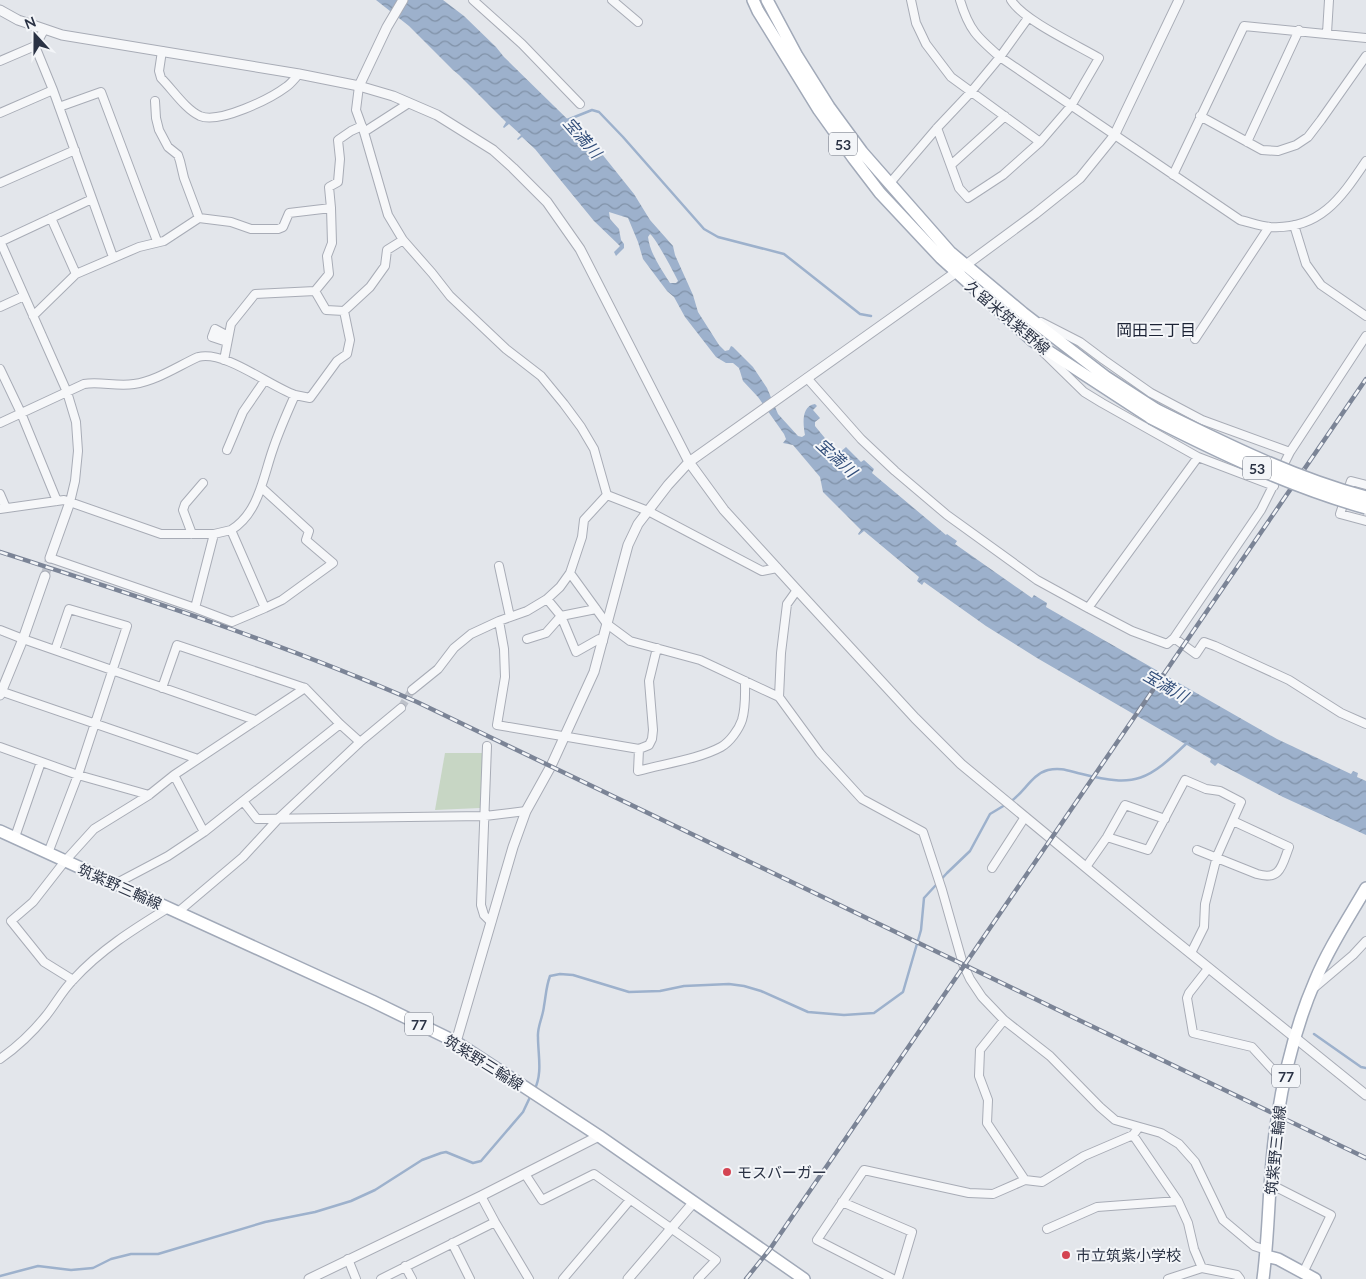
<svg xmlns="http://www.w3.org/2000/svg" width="1366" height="1279" font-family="Lato,'Noto Sans JP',sans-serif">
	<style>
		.park { fill: #c7d6c4 }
		.water { fill: url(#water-waves); fill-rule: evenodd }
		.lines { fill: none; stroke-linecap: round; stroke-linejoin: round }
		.stream { stroke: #9db1cc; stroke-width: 2.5 }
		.minor-tunnel { stroke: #bec2ca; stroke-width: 8; stroke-dasharray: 8 4; stroke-linecap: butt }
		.tertiary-tunnel { stroke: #bec2ca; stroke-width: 9; stroke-dasharray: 9 4.5; stroke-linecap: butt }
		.minor-casing { stroke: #a8acb6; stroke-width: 10 }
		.tertiary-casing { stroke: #a8acb6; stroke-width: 11 }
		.primary-casing { stroke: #a1a9b8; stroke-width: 14 }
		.minor { stroke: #f6f7f9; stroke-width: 8 }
		.tertiary { stroke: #f6f7f9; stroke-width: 9 }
		.primary { stroke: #fff; stroke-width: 11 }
		.rail-casing { stroke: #7b8496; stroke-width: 4.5 }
		.rail { stroke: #f3f5f8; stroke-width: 2.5; stroke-dasharray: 8; stroke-linecap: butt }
		.primary-bridge-casing { stroke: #a1a9b8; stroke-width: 14; stroke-linecap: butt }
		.primary-bridge { stroke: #fff; stroke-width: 11 }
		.poi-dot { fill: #d44452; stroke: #f3f5f8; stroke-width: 2 }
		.labels { text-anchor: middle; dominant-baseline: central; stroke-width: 4; stroke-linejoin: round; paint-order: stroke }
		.shield { fill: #f3f5f8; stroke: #666c7a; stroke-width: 1 }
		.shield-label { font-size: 14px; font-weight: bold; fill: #2a3244 }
		.street-label { font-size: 15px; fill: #2a3244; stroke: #f3f5f8 }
		.poi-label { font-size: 15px; fill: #2a3244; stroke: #f3f5f8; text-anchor: start }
		.water-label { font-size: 16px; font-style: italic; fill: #324e7a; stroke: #f3f5f8 }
		.neighbourhood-label { font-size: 16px; fill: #1c2335; stroke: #f3f5f8 }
	</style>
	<defs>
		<pattern id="water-waves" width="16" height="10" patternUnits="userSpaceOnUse" patternTransform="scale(1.25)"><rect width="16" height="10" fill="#9db1cc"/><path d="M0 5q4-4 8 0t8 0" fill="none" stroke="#8091a7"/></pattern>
	</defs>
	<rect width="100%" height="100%" fill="#e3e6eb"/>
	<!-- park -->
	<path class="park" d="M445,753H484L480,808L435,810Z"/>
	<!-- water -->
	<path class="water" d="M376,0H443L464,16L496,47L504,57L598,149L634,194L650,220L673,246L675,255L693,295L698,312L719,345L725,351L729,350L731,346L733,347L753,367L767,388L778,414L798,436L802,437L805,435C803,424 801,406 815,404L817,406L813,410L820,418L815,422V426L838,454L846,447L861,462L864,460L874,469L872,473L946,535L947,534L957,541L955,544L1032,598L1034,595L1047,603L1046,607L1277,739L1351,774L1353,771L1358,773L1357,777L1366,781V835L1283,797L1218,763L1215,766L1210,762L1211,759L1037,658L986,626L924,582L922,585L917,581L919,577L864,531L859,535L858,534L861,530L823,492L820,477L793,445L783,443L786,439L784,434L758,397L743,381L739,368L733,363H726L716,357L685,317L674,297L667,291L643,259L638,242L628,218L609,212L610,219L619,229L621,240L624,244V248L616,256L614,252L620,246L594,221L535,149L522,137L518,140L517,139L521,135L509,124L504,128L503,127L506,122L459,75L453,70L409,26ZM650,234C655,237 672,269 676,277L678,281L676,283H670L668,280C660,267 650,253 648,237Z"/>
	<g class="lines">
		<!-- stream -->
		<path class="stream" d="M567,120L592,110L599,112L623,137L704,229L718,237L784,254L860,314L871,316
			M1010,802C1024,793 1032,774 1048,770C1061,767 1069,771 1082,774C1137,788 1148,780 1188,742
			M1314,1034L1361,1067L1366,1068
			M534,1091C543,1073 538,1056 538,1037C537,1027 543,1017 544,1006C546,995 546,987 550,976L560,974L573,975L629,992L660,991L684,986L729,984L744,986L761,991L808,1012L844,1015L874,1013L903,992L921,930L924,898L947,873L970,851L990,814L1005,805
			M0,1276L38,1266L71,1270L93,1268L111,1259L131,1254H158L265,1222L315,1212L351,1201L375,1190L422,1160L441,1153L446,1152L473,1163L481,1161L523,1112L531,1095"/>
		<!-- minor-tunnel -->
		<path class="minor-tunnel" d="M401,708L412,690"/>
		<!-- tertiary-tunnel -->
		<path class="tertiary-tunnel" d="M45,576L50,558"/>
		<!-- minor casing -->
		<g class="minor-casing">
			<path id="minor" d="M473,0L522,44L580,104
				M612,0L638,22
				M911,0L916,23L926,44L951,77L1040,142
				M960,0C969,30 977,37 1000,57L1240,220C1249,222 1260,226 1270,227C1320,230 1341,198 1366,161
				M44,30L35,46L53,90L113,257
				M1327,33L1329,0
				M162,51L159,71L161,78C173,90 185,109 200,116C219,124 270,99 286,87C291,84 295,78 299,74
				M0,61L35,46
				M359,86L356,110L364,132L388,215L403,240L432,273L450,296L506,349L541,376L564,404L581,427L594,449L607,495
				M155,101L156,118L159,130L168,147L178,155L180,161L184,178L199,218
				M59,107L101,92L157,241
				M0,113L53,90
				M1200,116L1262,150L1278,151L1296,145L1308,137L1321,120L1366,56
				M937,128L959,188L968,198L1003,175L1040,142L1071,106L1099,58C1077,45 1023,20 1011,0
				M364,132L409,103
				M1247,142L1299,30
				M951,165L1005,116
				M1173,175L1244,26L1366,38
				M0,183L75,150
				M890,183L937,128L971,92L1000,57L1028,18
				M331,208L329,187L338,182L340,159L338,140L351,131L362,126
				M51,218L76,274
				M1294,225L1306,264L1321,285L1366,316
				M0,241L67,392L76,422L78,451L75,481L70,502
				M0,242L92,199
				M315,291L326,310L344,311L370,287L385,266L387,250L403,240
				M0,307L24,296
				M33,316L76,274L139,247L164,241L199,218L231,222L251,229H278L283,227L289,213L331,208L332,243L327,256L329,274L315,291L255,294L231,324L224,360
				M1041,322L1080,342L1104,360L1151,393L1202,420L1290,452
				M1195,339L1269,227
				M227,342L212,337L215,329L228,336
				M1041,350L1084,392L1102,403L1198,457L1274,486
				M0,369L21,413L57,501
				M807,378L861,439L895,471L947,515L1037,580L1088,608L1132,631L1167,644L1174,638L1261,510L1290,452L1366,336
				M0,423L84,384C100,381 117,387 134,384C156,381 178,366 198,357C225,350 269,386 295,395C300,396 305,397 310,398L337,361L347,354L350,340L344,311
				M227,450L243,412L265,380
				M1366,485L1351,481L1340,514L1366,521
				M0,494L6,508
				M607,495L648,511L762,571L777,568
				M0,509L64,500L161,534H214L231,530L265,608L282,600L333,563L306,540L309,531L262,488
				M231,530C259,513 263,477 273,449C279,431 287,413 295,395
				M192,534L183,510L185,504L203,483
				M50,558L195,608L232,622L265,608
				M499,566L510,617
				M570,573L607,624L630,641L700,660L779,697L820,753L862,799L923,832L942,890L963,964L970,979L982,997L1004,1020L1050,1056L1100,1107L1115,1120L1161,1133L1179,1144L1195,1162L1223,1220L1254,1246L1266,1250
				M547,599L561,616L576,652L599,639L603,641
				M195,608L214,534
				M1088,608L1198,457
				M499,621L504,649L505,677L497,725L639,749L649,745L652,739L653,730L649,681L657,648
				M0,630L23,639L255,720
				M1174,638L1196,654L1204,642L1215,646L1289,680L1341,713L1366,724
				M527,639L546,633L561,616L596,609
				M162,688L177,645L305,688
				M412,690L438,669L454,648L471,634L499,621L527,611L547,599L560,587L570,573L582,537L584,520L607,495
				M0,691L195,758
				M779,697L781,653L787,604L797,590
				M487,746L481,905L484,915L491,922
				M0,747L78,775L149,795
				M639,749L638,771C663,764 699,759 721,747C730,742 739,729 742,720C746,707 745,694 745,681
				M174,775L204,832
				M243,801L257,819L485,816L526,811
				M15,837L41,762
				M1107,837L1148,850L1185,780L1206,789L1220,791L1241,802L1217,856L1205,904L1204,927L1191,953
				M1197,850L1257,874C1281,881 1282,865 1289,847L1233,821
				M48,853L78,775L127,626L69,609L55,650
				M1086,867L1107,837L1125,805L1165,819
				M992,868L1025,817
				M115,884L168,856L204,832L340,724
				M178,912L243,857L278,819L360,742L401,708
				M1207,970L1189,993L1187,998L1193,1033L1252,1047L1284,1082
				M73,980L44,962L11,921L33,902L65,861L94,829L149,795L174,775L305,688L340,724L360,742
				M1314,988L1353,955L1366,941
				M1004,1020L980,1050L979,1076L988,1100L987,1123L1025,1180
				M0,1059C17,1047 32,1033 45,1017C55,1005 62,991 73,980C100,950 134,929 168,908
				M1133,1135L1178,1201L1188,1223L1194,1249L1202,1268
				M525,1174L542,1200L594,1174L716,1260L698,1279
				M1270,1184L1331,1215L1303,1273
				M481,1196L495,1222L529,1279
				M842,1202L912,1232L898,1279
				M1047,1229L1097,1207L1178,1201
				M452,1243L470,1279
				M348,1259L356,1279
				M405,1266L412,1279
				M381,1279L495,1222
				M563,1279L630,1200
				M893,1279L817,1240L864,1170L969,1193L993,1194L1025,1180L1042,1182L1084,1156L1133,1135L1139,1127
				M1168,1279L1202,1268L1237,1275L1240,1279"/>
		</g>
		<!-- tertiary casing -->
		<g class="tertiary-casing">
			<path id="tertiary" d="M0,10L18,20L62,35L299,74L359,86L393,96L437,115L493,150L513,168L547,202L580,249L689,462L724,510L797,590L915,718L961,764L1158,927L1366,1095
				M359,86L387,27L403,0
				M50,558L70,502
				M0,695L23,639L45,576
				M456,1042L513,847L526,811L551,766L594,672L628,545L638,524L668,485L689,462L955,273L1035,214L1080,178L1114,136L1179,0
				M309,1279L481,1196L599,1136
				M628,1279L693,1203"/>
		</g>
		<!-- primary casing -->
		<g class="primary-casing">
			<path id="primary" d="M753,0L758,11L819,110L854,159L880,193L941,258L1033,341L1151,418
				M767,0L797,56L829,107L862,152L950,252L1023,313L1106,377L1157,410
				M0,831L372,1001L456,1042L599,1136L804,1279
				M1266,1256L1278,1259L1315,1279
				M1263,1279C1270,1226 1268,1173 1277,1120C1284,1074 1296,1025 1315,981C1328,949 1348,919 1366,888"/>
		</g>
		<!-- minor -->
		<use href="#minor" class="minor"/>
		<!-- tertiary -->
		<use href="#tertiary" class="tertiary"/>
		<!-- primary -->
		<use href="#primary" class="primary"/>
		<!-- rail casing -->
		<g class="rail-casing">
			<path id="rail" d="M0,552C140,597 282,643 417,702L1366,1158
				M746,1279L770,1249L1366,379"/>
		</g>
		<!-- rail -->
		<use href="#rail" class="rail"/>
		<!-- primary-bridge casing -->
		<g class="primary-bridge-casing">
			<path id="primary-bridge" d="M1157,410C1224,443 1294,478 1366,497
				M1151,418C1220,453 1291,487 1366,508"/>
		</g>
		<!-- primary-bridge -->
		<use href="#primary-bridge" class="primary-bridge"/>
	</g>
	<!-- markers -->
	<g class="poi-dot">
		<circle cx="727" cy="1172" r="5"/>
		<circle cx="1066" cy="1255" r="5"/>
	</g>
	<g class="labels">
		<!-- shield labels -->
		<g class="shield">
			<rect x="829" y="132.5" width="28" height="23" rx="4"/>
			<rect x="1243" y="456.5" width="28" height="23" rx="4"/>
			<rect x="405" y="1012.5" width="28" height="23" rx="4"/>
			<rect x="1272" y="1064.5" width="28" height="23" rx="4"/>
		</g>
		<g class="shield-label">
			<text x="843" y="144">53</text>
			<text x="1257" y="468">53</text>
			<text x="419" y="1024">77</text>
			<text x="1286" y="1076">77</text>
		</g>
		<!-- street labels -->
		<g class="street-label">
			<text transform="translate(1008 317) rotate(40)">久留米筑紫野線</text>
			<text transform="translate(120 886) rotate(24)">筑紫野三輪線</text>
			<text transform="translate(484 1062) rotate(32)">筑紫野三輪線</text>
			<text transform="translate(1275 1150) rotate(-84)">筑紫野三輪線</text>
		</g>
		<!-- poi labels -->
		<g class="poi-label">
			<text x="737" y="1172">モスバーガー</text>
			<text x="1076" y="1255">市立筑紫小学校</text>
		</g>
		<!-- water labels -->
		<g class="water-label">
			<text transform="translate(583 137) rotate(49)">宝満川</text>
			<text transform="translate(837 457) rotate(43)">宝満川</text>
			<text transform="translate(1166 685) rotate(30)">宝満川</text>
		</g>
		<!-- neighbourhood labels -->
		<g class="neighbourhood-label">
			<text x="1156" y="329">岡田三丁目</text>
		</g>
	</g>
	<!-- north arrow -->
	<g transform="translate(35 35) rotate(339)" stroke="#f3f5f8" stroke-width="4" paint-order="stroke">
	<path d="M0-4L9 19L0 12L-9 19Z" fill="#2a3244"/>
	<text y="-8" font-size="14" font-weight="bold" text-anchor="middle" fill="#2a3244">N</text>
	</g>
</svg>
